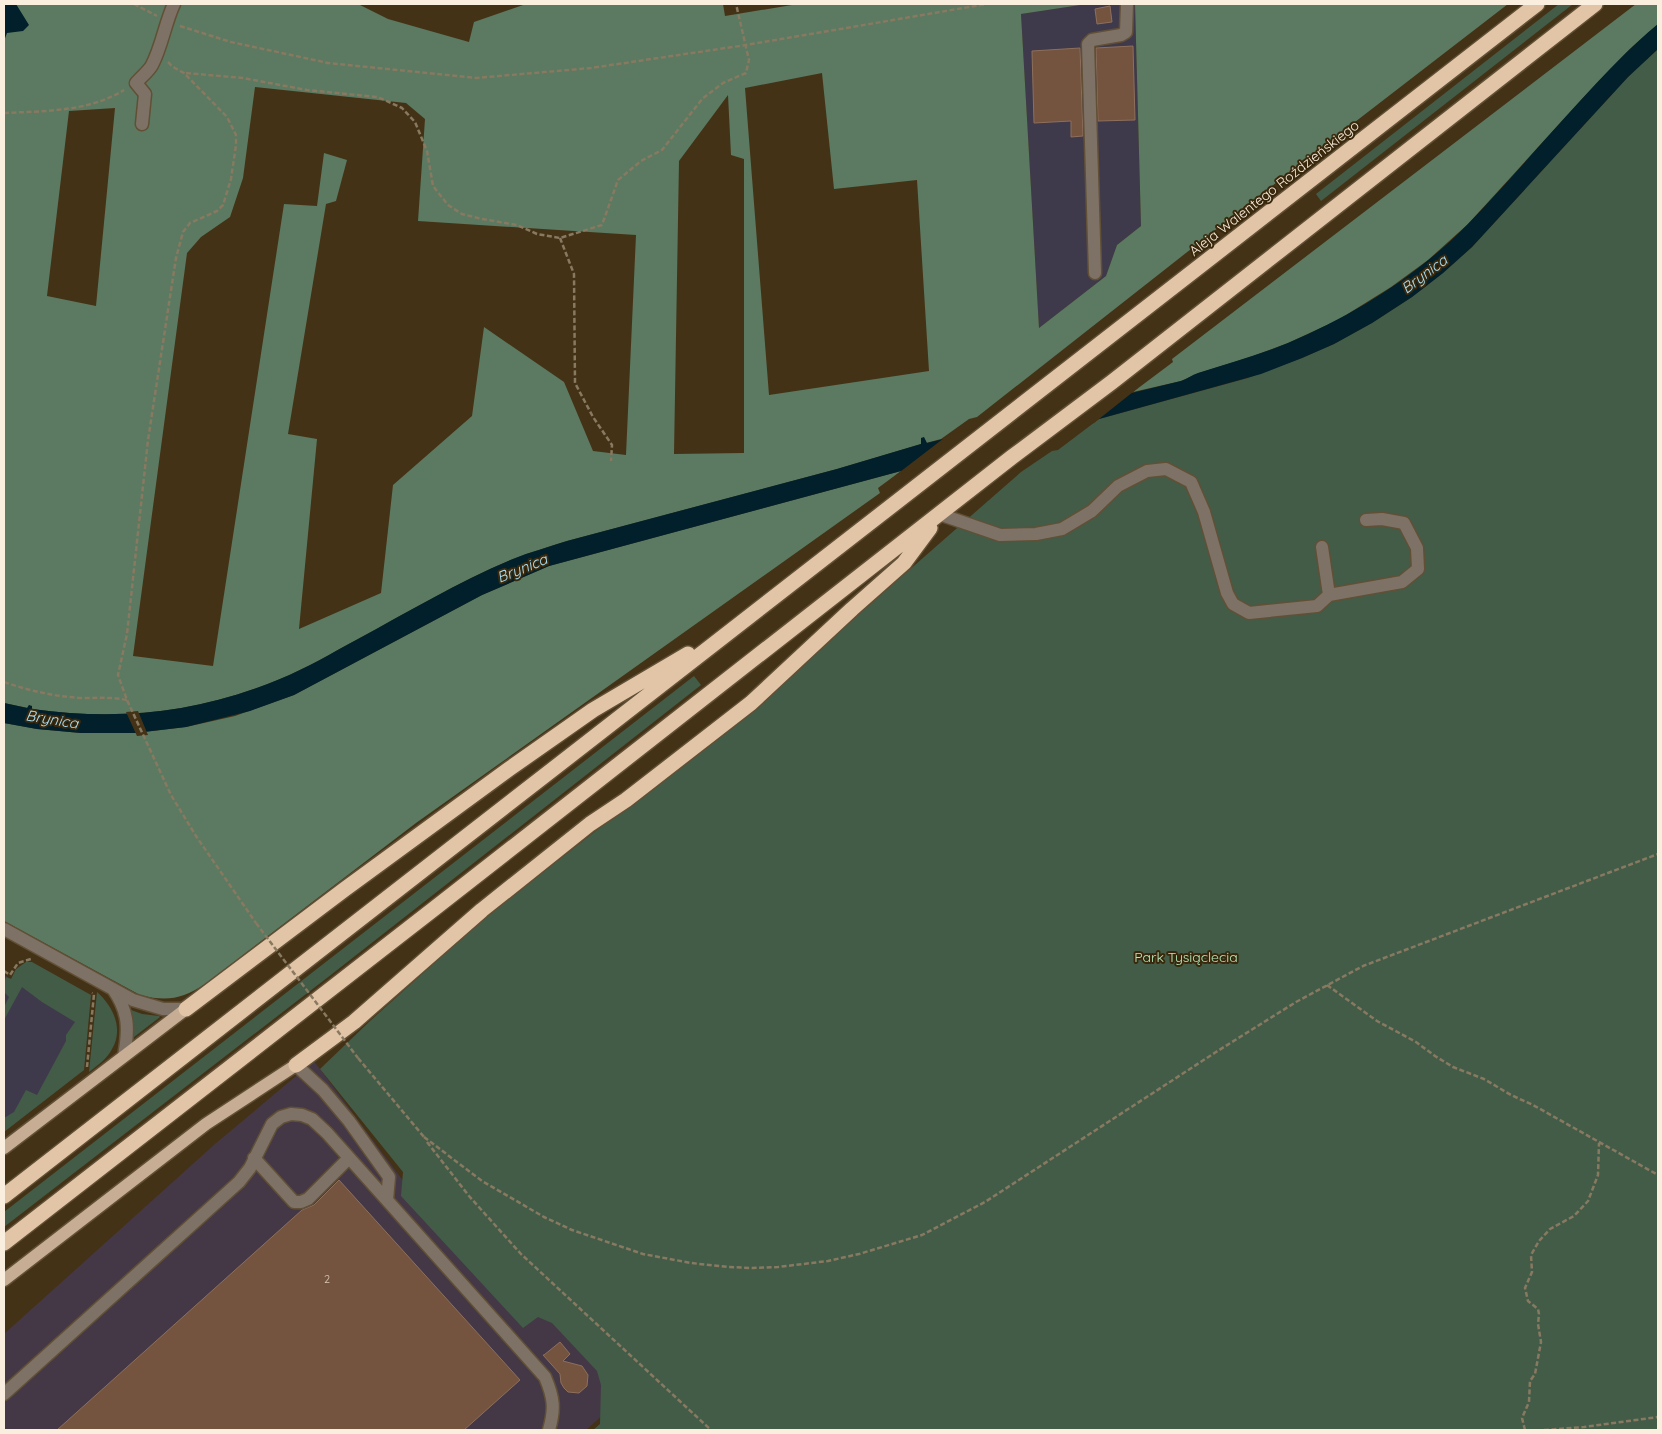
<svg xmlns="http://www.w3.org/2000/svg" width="1662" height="1434" font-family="Quicksand,sans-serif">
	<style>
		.commercial { fill: #3f3a4b }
		.industrial { fill: #443847 }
		.green { fill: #435c48 }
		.forest { fill: #5b7a61; fill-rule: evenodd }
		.water { fill: #01202b }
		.pier { fill: #443216 }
		.building { fill: #74543f; stroke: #8e6f5c }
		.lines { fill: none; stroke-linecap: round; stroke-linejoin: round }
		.minor-casing { stroke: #615036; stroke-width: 15 }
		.major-casing { stroke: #615036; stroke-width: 15 }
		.highway-casing { stroke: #615036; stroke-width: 18 }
		.path { stroke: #887961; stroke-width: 2.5; stroke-dasharray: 5 2.5; stroke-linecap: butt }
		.minor { stroke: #7e7266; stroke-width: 12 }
		.major { stroke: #c6ad94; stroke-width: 12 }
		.highway { stroke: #e2c5a6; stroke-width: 15 }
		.path-bridge { stroke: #887961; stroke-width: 2.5; stroke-dasharray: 5 2.5; stroke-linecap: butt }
		.labels { text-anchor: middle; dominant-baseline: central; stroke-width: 4; stroke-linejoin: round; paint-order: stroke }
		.number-label { font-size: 11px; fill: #d8c8b7 }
		.street-label { font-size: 14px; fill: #faefdf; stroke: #39280c }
		.park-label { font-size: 14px; fill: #b4ebbe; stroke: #39280c }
		.water-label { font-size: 15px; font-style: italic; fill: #a8e0f8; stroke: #39280c }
	</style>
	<rect width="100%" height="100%" fill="#443216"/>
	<!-- commercial -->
	<path class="commercial" d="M1087,4H1135L1141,226L1117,245L1106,276L1039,328L1021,14Z
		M4,975L85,1020L44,1097L4,1123Z"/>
	<!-- industrial -->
	<path class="industrial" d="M314,1061L456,1252L508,1275L634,1387L586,1430H4V1334L215,1144Z"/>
	<!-- green -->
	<path class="green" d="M1559,4H1573L1321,201L1316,194Z
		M1658,49V1430H593L600,1424L601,1385L597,1371L552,1323L538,1317L523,1328L401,1196L403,1172L320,1069L370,1021L482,920L745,714L1021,472L1052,451L1058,450L1099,419L1248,378L1302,358L1334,344L1372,323L1412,297L1443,273L1472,247L1628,77Z
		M694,676L701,685L332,974L4,1227V1212Z
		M26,962H32L91,995L84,1070L4,1132V1118L14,1112L26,1090L37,1095L66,1041V1035L75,1022L42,1002L22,987L4,1020V1007L9,997L4,992V983L6,977L11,979L16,969Z
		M97,992C113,1006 124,1029 112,1049C107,1059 98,1065 89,1072Z
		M131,1010L142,1014L159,1016L160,1017L134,1037Z"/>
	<!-- forest -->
	<path class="forest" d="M4,4H358L388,19L469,42L474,22L526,4H723L725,16L798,4H1087L1021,14L1039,328L1106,276L1117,245L1141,226L1135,4H1508L1242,209L977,417L969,419L941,439L926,443L922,438L921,444L837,469L567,541C549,547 530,552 513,559C460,581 408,612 358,639C332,653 307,668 280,679C198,713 120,721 32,709L29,705L28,708L4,703ZM822,73L834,189L917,180L929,371L769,395L745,88ZM255,87L406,103L425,119L418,221L636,235L626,455L593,451L564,382L484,327L472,416L393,485L381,593L299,629L317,439L288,434L326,204L336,201L347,160L324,153L317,206L284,204L213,666L133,656L187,253L201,237L230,217L243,178ZM728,95L731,155L744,159V453L674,454L679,161ZM115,108L96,306L47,296L69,111Z
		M1636,4H1658V24L1631,48L1592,88L1468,224L1428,260L1391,287L1338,320L1288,343L1253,356L1199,373L1181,381L1133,392L1173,362L1172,359Z
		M901,471L878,488L880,493L416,823L205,984C182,999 167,1002 140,995L4,921V723L37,729L81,733H135L186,727L235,716L294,695L482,595L549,566Z"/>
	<!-- water -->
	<path class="water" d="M4,4H16L29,25L23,31L7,33L4,41Z
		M1658,24V49L1628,77L1472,247L1443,273L1412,297L1372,323L1334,344L1302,358L1261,374L1099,419L901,471L549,566L482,595L294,695L250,711L186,727L135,733H81L37,729L4,723V703L27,708L29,705L32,706V709C120,721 198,713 280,679C307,668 332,653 358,639C408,612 460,581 513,559C530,552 549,547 567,541L837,469L921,444V438L924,437L927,443L1181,381C1187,379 1192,375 1198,373C1228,363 1259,355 1288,343C1354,315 1417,276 1467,225C1506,185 1542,142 1580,101C1605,74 1630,47 1658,24Z"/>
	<!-- pier -->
	<path class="pier" d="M1138,388L1094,423L896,475L948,435Z
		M138,711L148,735L137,736L126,712Z"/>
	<!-- building -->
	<path class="building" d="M1110,6L1112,22L1097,24L1095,9Z
		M1133,46L1135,120L1098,121L1096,48Z
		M1080,48L1083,136L1071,137V121L1034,123L1032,51Z
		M339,1180L520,1380L464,1430H57L302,1210L314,1205Z
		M560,1342L570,1354L563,1361L582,1366L588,1375L587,1386L579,1393L568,1392L564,1388L561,1383L560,1374L543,1355H544Z"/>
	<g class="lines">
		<!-- minor casing -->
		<g class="minor-casing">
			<path id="minor" d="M142,124L145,94L136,83C141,77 149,71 152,65C162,46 165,23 174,4
				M1095,273L1088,44L1092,40L1121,35L1126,32L1127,4
				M939,514L1000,535L1036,534L1062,529L1092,511L1118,486L1147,471L1166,469L1191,482L1204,512L1227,593L1233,604L1249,613L1317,606L1329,595L1402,582L1418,569L1417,548L1404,523L1382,519L1366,520
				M1322,547L1329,595
				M4,929L133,1000L163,1009H186
				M113,989C129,1012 129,1029 124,1056
				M296,1065L323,1090L349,1121L389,1177L387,1200
				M254,1158L294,1202H301L308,1199L349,1158
				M4,1394L239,1182L250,1168L272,1124L281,1117L291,1114L302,1115L312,1119L327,1133L545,1377C554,1398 555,1409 549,1430"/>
		</g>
		<!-- major casing -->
		<g class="major-casing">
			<path id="major" d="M4,1148L186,1009
				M4,1280L206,1124L296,1065"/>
		</g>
		<!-- highway casing -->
		<g class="highway-casing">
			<path id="highway" d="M186,1009L345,889L509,769L593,710L688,654
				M296,1065L354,1022L482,910L590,824L626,800L751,703L852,609L904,563L930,528
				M4,1196L1537,4
				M4,1243L435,908L1012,457L1112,382L1595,4"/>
		</g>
		<!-- path -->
		<path class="path" d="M134,4L157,16
			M180,26L231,42L328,63L476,78L591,68L746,45L987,4
			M168,62L173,67L184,73L227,117L236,135V145L231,179L223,205L217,211L190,223L183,232L176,258L148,440L127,634L118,675L127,700L171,795L196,836L256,923
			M186,73L243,78L307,90L378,97L402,108L415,122L427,151L433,186L448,205L462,214L482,219L517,225L537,234L560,238L602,225L618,180L641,161L662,150L703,98L723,83L746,73L749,60L736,4
			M4,113C45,111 88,112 124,90
			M560,238L574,274L575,383L593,417L612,445L611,461
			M4,682C30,691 56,697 84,698C99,698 112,697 127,700
			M4,971L10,975L18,963L31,959
			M1327,985L1377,1021L1416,1042L1435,1056L1453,1067L1484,1079L1511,1095L1533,1105L1658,1175
			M358,1058L424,1137
			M87,1067L94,994L92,993
			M424,1137L482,1181L544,1217L572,1230L643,1254L691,1263L728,1267L752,1268L778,1267L828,1261L859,1254L922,1235L985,1202L1216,1052L1296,1002L1363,966L1658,854
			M427,1142L469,1196L521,1254L711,1430
			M1525,1430L1522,1418L1529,1402L1530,1381L1535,1374L1541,1342L1538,1324L1539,1314L1538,1309L1528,1301L1525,1288L1532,1272L1531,1255L1539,1241L1550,1229L1574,1216L1588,1201L1598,1175L1599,1143
			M1544,1430L1584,1427L1658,1417"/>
		<!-- minor -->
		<use href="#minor" class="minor"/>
		<!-- major -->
		<use href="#major" class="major"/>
		<!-- highway -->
		<use href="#highway" class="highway"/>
		<!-- path-bridge -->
		<path class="path-bridge" d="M256,923L358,1058"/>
	</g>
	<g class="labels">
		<!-- number labels -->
		<g class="number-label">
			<text x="327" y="1279">2</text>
		</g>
		<!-- street labels -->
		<g class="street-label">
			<text transform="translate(1274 188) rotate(-38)">Aleja Walentego Roździeńskiego</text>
		</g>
		<!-- park labels -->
		<g class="park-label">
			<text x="1186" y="957">Park Tysiąclecia</text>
		</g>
		<!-- water labels -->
		<g class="water-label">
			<text transform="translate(1424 274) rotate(-37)">Brynica</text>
			<text transform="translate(522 568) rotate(-22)">Brynica</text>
			<text transform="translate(52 719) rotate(9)">Brynica</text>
		</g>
	</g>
	<!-- border -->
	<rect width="1662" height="1434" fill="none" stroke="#faefdf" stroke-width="10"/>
</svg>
